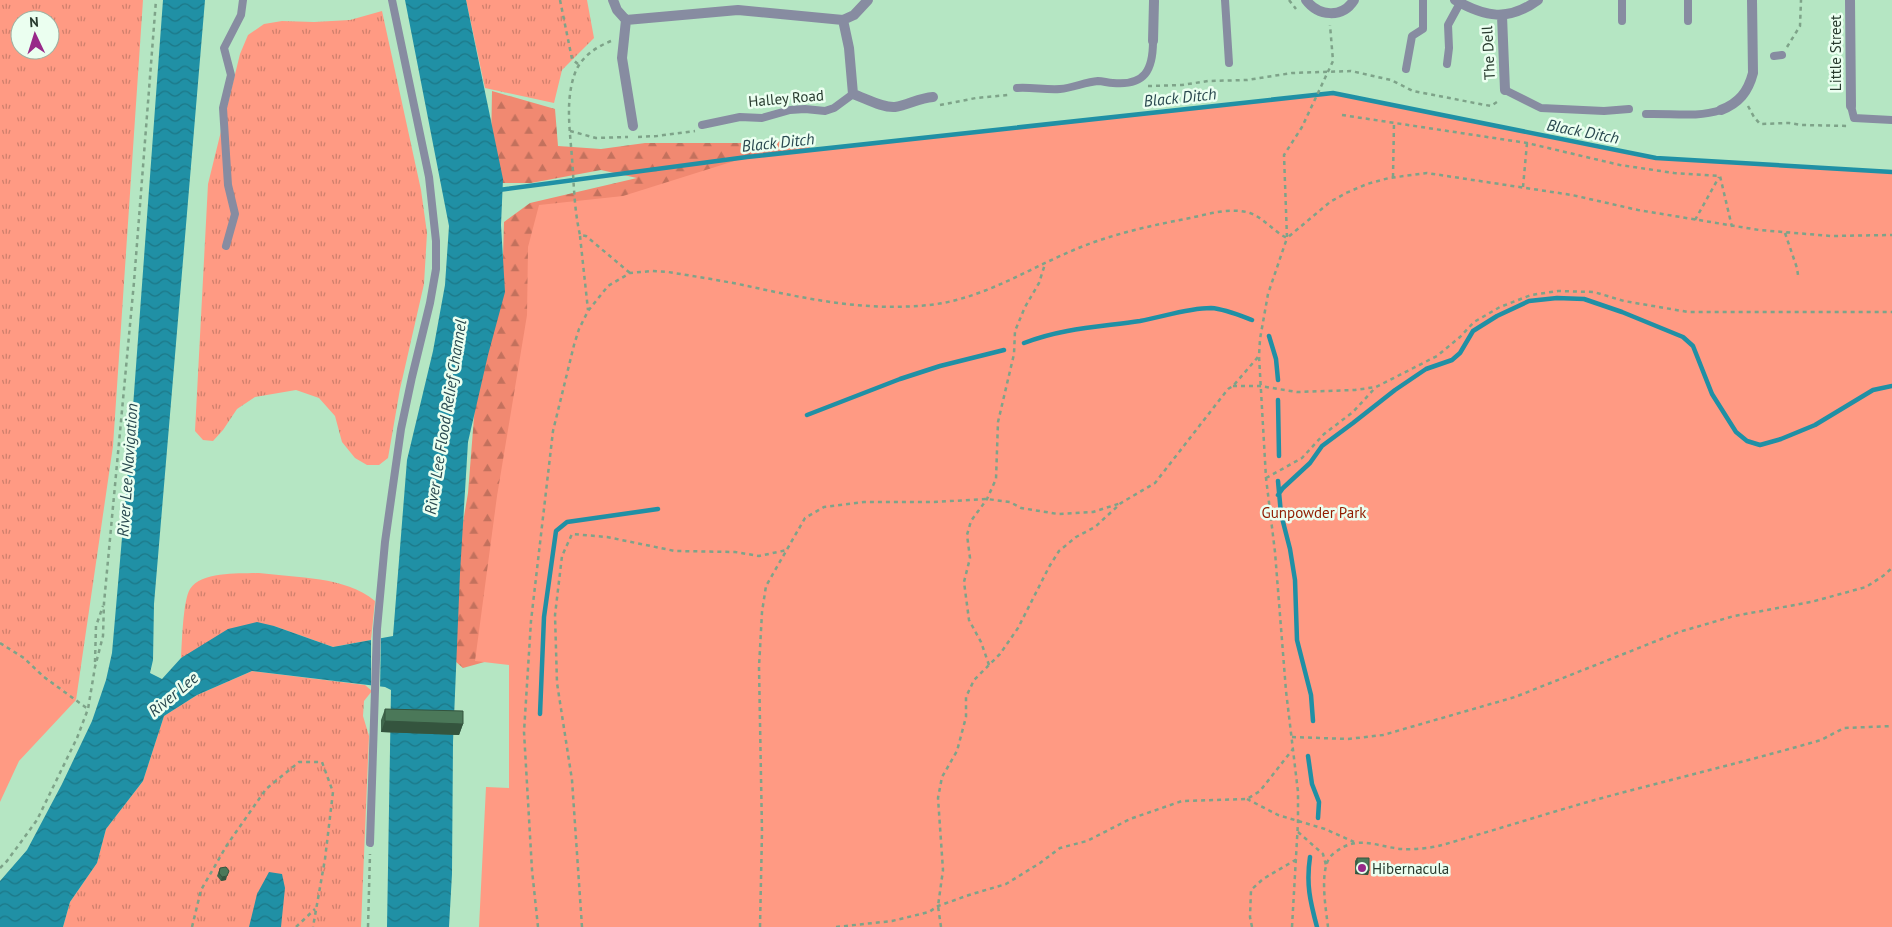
<svg xmlns="http://www.w3.org/2000/svg" width="1892" height="927" font-family="'PT Sans',sans-serif">
	<style>
		.grass { fill: url(#grass-tufts); fill-rule: evenodd }
		.forest { fill: url(#forest-firs) }
		.park { fill: #ff9a83 }
		.water { fill: url(#water-waves) }
		.pier { fill: #b5e6c3 }
		.lines { fill: none; stroke-linecap: round; stroke-linejoin: round }
		.stream { stroke: #2090a5; stroke-width: 4.5 }
		.path { stroke: #7ea389; stroke-width: 2.5; stroke-dasharray: 4 4; stroke-linecap: butt }
		.service { stroke: #878ca1; stroke-width: 8 }
		.minor { stroke: #878ca1; stroke-width: 10 }
		.wall { fill: #40674d }
		.shaded-wall { fill: #34543e }
		.building { fill: #4b7859; stroke: #34543e }
		.poi-dot { fill: #982989; stroke: #ebfff0; stroke-width: 2 }
		.labels { text-anchor: middle; dominant-baseline: central; stroke-width: 5; stroke-linejoin: round; paint-order: stroke }
		.street-label { font-size: 15px; fill: #283b2e; stroke: #ebfff0 }
		.park-label { font-size: 15px; fill: #911c00; stroke: #ebfff0 }
		.poi-label { font-size: 15px; fill: #283b2e; stroke: #ebfff0; text-anchor: start }
		.water-label { font-size: 16px; font-style: italic; fill: #29484f; stroke: #ebfff0 }
	</style>
	<defs>
		<pattern id="grass-tufts" width="24" height="20" patternUnits="userSpaceOnUse" patternTransform="scale(1.25)"><rect width="24" height="20" fill="#ff9a83"/><path d="M3 7l-1-3M5 7V3M7 7l1-3M15 17l-1-3M17 17v-4M19 17l1-3" fill="none" stroke="#ce7f6c"/></pattern>
		<pattern id="forest-firs" width="22" height="20" patternUnits="userSpaceOnUse" patternTransform="scale(1.25)"><rect width="22" height="20" fill="#f18971"/><path d="M5 1l3.5 6h-7zM16 11l3.5 6h-7z" fill="#c3715d"/></pattern>
		<pattern id="water-waves" width="16" height="10" patternUnits="userSpaceOnUse" patternTransform="scale(1.25)"><rect width="16" height="10" fill="#2090a5"/><path d="M0 5q4-4 8 0t8 0" fill="none" stroke="#1c7787"/></pattern>
	</defs>
	<rect width="100%" height="100%" fill="#b5e6c3"/>
	<!-- grass -->
	<path class="grass" d="M0,0H143L113,446L76,700L0,641ZM20,20H50V50H20Z
		M466,0H587L594,38L562,70L554,103L485,88Z
		M382,11L421,190L427,233L424,284L400,389L388,458L379,465H367L355,458L342,442L335,416L319,398L296,390L255,397L237,409L223,430L213,441L203,440L195,431L208,184L240,54L248,35L264,24L282,21L314,22L350,20Z
		M259,573C297,578 345,576 375,601L371,640L333,647L274,626L181,658C182,643 183,600 190,589C202,571 240,574 259,573Z
		M252,671L365,685L372,691L364,701L363,716L369,736L361,927H63L70,902L97,863L106,829L143,781L164,716L197,695Z"/>
	<!-- forest -->
	<path class="forest" d="M492,91L555,109L558,146L601,149L645,143H757L808,139L812,162L506,656L463,668L448,655L461,534L468,493L476,392L502,291L504,222L530,203L637,178L601,170L531,183H495L491,151Z"/>
	<!-- park -->
	<path class="park" d="M1333,93L1656,158L1892,172V927H479L486,787L509,788V665L475,661L497,496L527,315L528,247L539,205L623,196L747,157Z
		M0,641L76,700L19,761L0,802Z"/>
	<!-- water -->
	<path class="water" d="M163,0H205L154,604L153,660L150,673L162,679L181,658L228,629L257,622L274,626L333,647L393,636L407,460L433,351L445,285L449,226L405,0H466L503,179L501,225L505,292L488,355L468,442L460,573L453,742L452,874L449,927H387L391,690L385,687L252,671L197,695L164,716L143,781L106,829L97,863L70,902L63,927H0V881L27,850L62,784L92,721L106,680L112,653L131,434Z
		M269,872L282,874L285,888L281,927H249L257,894Z"/>
	<!-- pier -->
	<path class="pier" d="M381,636L380,690L371,689V638Z"/>
	<g class="lines">
		<!-- stream -->
		<path class="stream" d="M499,190L747,157L1333,93L1656,158L1892,172
			M1269,336L1276,359L1278,380
			M1024,343C1063,328 1099,327 1140,321C1163,317 1187,308 1211,308C1225,309 1239,315 1252,320
			M1278,400L1279,456
			M807,415L900,379L940,366L1004,350
			M1278,481L1281,514L1290,549L1295,580L1297,640L1311,695L1313,721
			M1278,495L1283,488L1310,463L1322,446L1353,423L1395,390L1426,369L1452,360L1460,353L1473,331L1497,316L1529,301L1557,298L1584,299L1622,312L1683,337L1693,346L1712,394L1736,432L1747,441L1760,445L1781,439L1815,425L1873,390L1892,386
			M540,714L544,617L556,531L567,522L658,509
			M1308,756L1312,784L1319,802L1318,818
			M1310,857C1306,884 1310,901 1317,927"/>
		<!-- path -->
		<path class="path" d="M560,0L572,59L579,65
			M1289,0L1296,9
			M611,41C596,47 581,57 575,73C565,100 570,131 572,158C574,184 574,209 580,235L586,236L630,273
			M1787,47L1800,26L1801,0
			M1148,86L1182,85L1208,81L1247,80L1292,73L1351,71L1391,80L1413,91L1480,104L1491,106L1500,100
			M940,105L976,98L1008,95
			M1748,106L1754,117L1760,124L1789,123L1802,125L1848,126
			M1342,115L1527,143L1620,165L1674,173L1720,176L1732,227
			M570,131L596,138L628,137
			M638,137L657,136L695,131
			M1393,177L1394,123
			M1523,187L1527,143
			M1695,220L1719,177
			M1785,233L1797,268L1798,275
			M580,236L588,310
			M1233,386H1260L1297,392L1355,390L1376,387L1437,356L1460,337L1474,322L1500,307L1531,295L1558,291L1594,292L1624,301L1688,312H1892
			M1266,478L1302,458L1324,434L1353,412L1375,388
			M0,643L24,658L44,677L88,709
			M95,662L96,626L103,606
			M989,665L981,642L969,620L964,582L970,558L967,535L971,521L987,499L996,479L998,422L1014,354L1015,331L1025,307L1039,283L1045,264
			M1292,737L1348,739L1383,735L1515,697L1679,632L1734,616L1811,602L1866,587L1883,576L1892,568
			M1247,799L1278,815L1325,829L1354,842
			M1298,832L1323,854L1326,865
			M0,868L7,861L37,820L77,738L88,709L95,667L103,636L104,603L134,282L156,0
			M192,927L201,890L227,845L266,789L299,762H322L333,792L325,859L313,927
			M296,927L315,909
			M368,927L370,854
			M538,927L532,870L524,732L531,621L553,431L574,345L579,329L588,311L608,286L630,273L652,271L668,272C693,276 718,280 743,285C807,299 870,313 937,304C989,296 1033,266 1081,247C1116,233 1154,225 1190,218C1209,214 1231,207 1250,213C1264,218 1274,232 1287,238L1330,202L1346,193L1367,184L1389,178L1427,173L1572,195L1638,210L1759,230L1831,236L1892,235
			M582,927L572,780L557,683L555,615L562,556L572,534L607,537L675,551L735,552L759,556L787,550
			M760,927L762,832L759,667L762,612L766,586L805,518L824,507L864,502H934L987,499L1010,502L1021,508L1058,514L1093,512L1121,503
			M836,927L892,921L929,912L938,906L969,895L1006,884L1040,863L1060,848L1087,841L1130,819L1182,801L1247,799L1260,791L1293,749
			M941,927L938,906L943,870L938,798L942,777L957,751L966,717V697L974,680L1000,654L1018,628L1049,567L1059,551L1076,537L1095,527L1121,503L1155,483L1228,389L1233,386L1258,357
			M1252,927L1250,917L1251,890L1263,879L1297,859
			M1292,927L1298,822V792L1286,691L1275,552L1266,478L1259,356L1260,339L1268,294L1287,238L1284,155L1302,127L1333,61L1330,25
			M1328,927C1326,909 1318,866 1333,854C1357,834 1374,846 1401,849C1413,850 1431,848 1442,845C1492,831 1542,815 1591,801C1668,780 1745,762 1821,740L1844,728L1892,726"/>
		<!-- service -->
		<path class="service" d="M1225,0L1229,63
			M1622,0V21
			M1688,0V21
			M1774,56L1782,55
			M1447,64L1449,48L1448,25L1460,3
			M1406,69L1412,36L1423,29V0
			M1017,88C1031,87 1046,90 1060,89C1073,88 1085,82 1098,81C1103,81 1108,83 1113,83C1145,86 1153,70 1153,41
			M1505,90L1541,108L1604,111L1629,109
			M1851,106L1854,118L1892,120
			M1646,114C1672,113 1696,118 1721,110
			M702,125L740,117L762,118L790,110L805,109L825,111L834,108L853,94
			M226,246L235,214L228,185L223,108L231,75L224,48L241,15L243,0
			M370,843L377,629L385,542L401,429L412,377L430,303L436,269V241L429,177L392,0"/>
		<!-- minor -->
		<path class="minor" d="M613,0L617,10L626,20L738,10L843,20L854,15L868,0
			M1306,0C1318,16 1342,19 1354,0
			M1455,0C1485,17 1508,22 1538,0
			M1850,0L1851,106
			M1502,16L1505,90
			M626,20L622,58L633,126
			M843,20L849,48L853,94C865,98 882,108 895,107C908,105 919,98 933,97
			M1153,41L1154,1
			M1721,110C1739,103 1748,92 1753,73L1752,0"/>
	</g>
	<!-- wall -->
	<path class="wall" d="M385,709L463,724L459,735L381,732V720Z
		M1357,858L1369,871L1368,875L1355,874V861Z
		M220,868L226,880L221,881L217,876Z"/>
	<!-- shaded-wall -->
	<path class="shaded-wall" d="M385,721L463,724L459,735L381,732Z
		M1357,871H1369L1368,875L1355,874Z
		M227,876L226,880L221,881L222,877Z"/>
	<!-- building -->
	<path class="building" d="M385,709L463,711V724L385,721Z
		M1357,858H1369V871H1357Z
		M226,867L229,871L227,876L222,877L219,873L220,868Z"/>
	<!-- markers -->
	<circle class="poi-dot" cx="1362" cy="868" r="5"/>
	<g class="labels">
		<!-- street labels -->
		<g class="street-label">
			<text transform="translate(1488 53) rotate(-93)">The Dell</text>
			<text transform="translate(1835 53) rotate(-90)">Little Street</text>
			<text transform="translate(786 98) rotate(-5)">Halley Road</text>
		</g>
		<!-- park labels -->
		<g class="park-label">
			<text x="1314" y="512">Gunpowder Park</text>
		</g>
		<!-- poi labels -->
		<g class="poi-label">
			<text x="1372" y="868">Hibernacula</text>
		</g>
		<!-- water labels -->
		<g class="water-label">
			<text transform="translate(1180 97) rotate(-6)">Black Ditch</text>
			<text transform="translate(1583 131) rotate(11)">Black Ditch</text>
			<text transform="translate(778 142) rotate(-6)">Black Ditch</text>
			<text transform="translate(445 417) rotate(-81)">River Lee Flood Relief Channel</text>
			<text transform="translate(127 470) rotate(-86)">River Lee Navigation</text>
			<text transform="translate(173 694) rotate(-40)">River Lee</text>
		</g>
	</g>
	<!-- north arrow -->
	<g transform="translate(35 35) rotate(356)"><circle r="24" fill="#ebfff0" stroke="#9db1a2"/>
	<path d="M0-4L9 19L0 12L-9 19Z" fill="#982989"/>
	<text y="-8" font-size="14" font-weight="bold" text-anchor="middle" fill="#283b2e">N</text>
	</g>
</svg>
